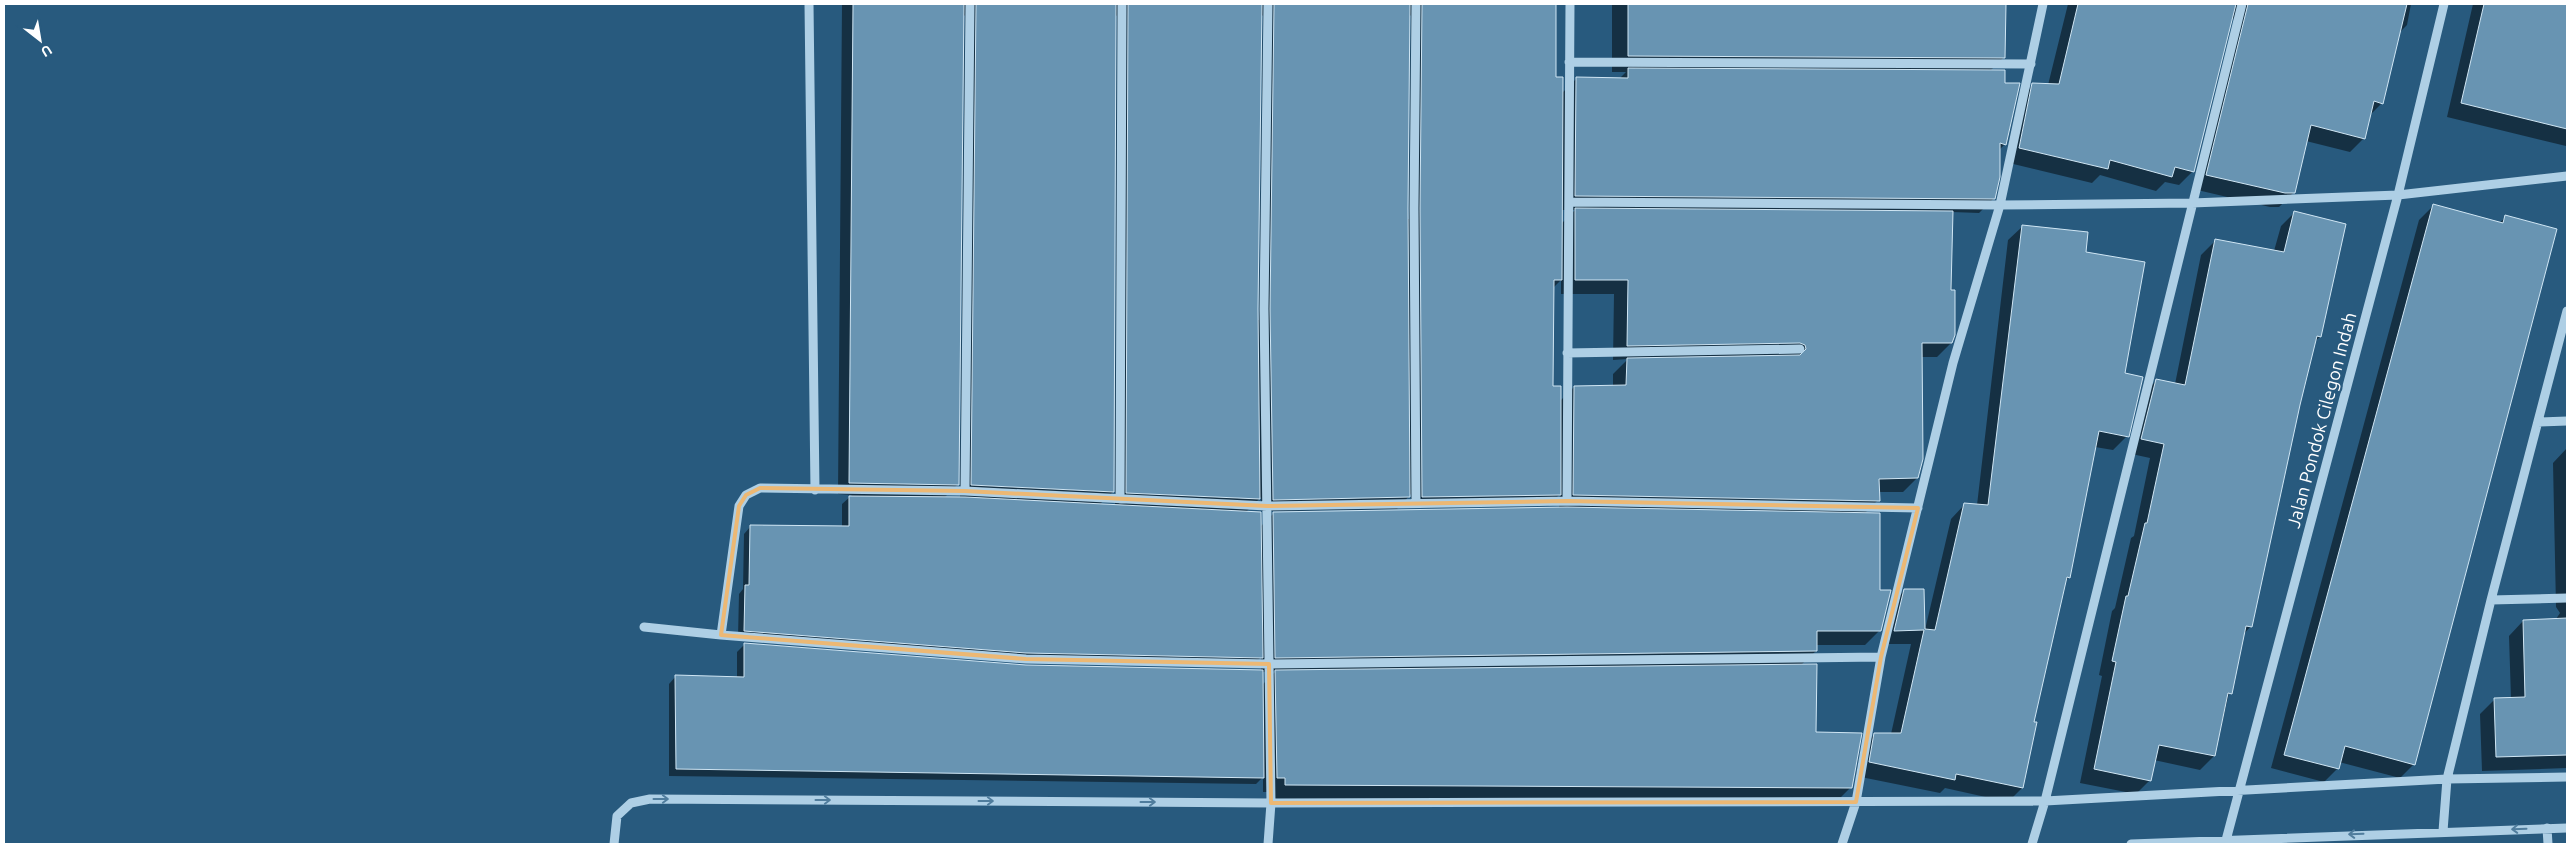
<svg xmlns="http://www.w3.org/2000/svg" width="2571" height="848" font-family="Ubuntu,sans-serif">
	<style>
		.shadow { fill: #0007; fill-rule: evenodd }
		.building { fill: #6894b2; stroke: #d0e6f4 }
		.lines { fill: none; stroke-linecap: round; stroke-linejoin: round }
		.minor { stroke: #aecfe5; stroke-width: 9 }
		.oneway { stroke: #507d9d }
		.marked { fill: none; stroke: #ecb874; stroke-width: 4; stroke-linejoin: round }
		.labels { text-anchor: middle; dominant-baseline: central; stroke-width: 4.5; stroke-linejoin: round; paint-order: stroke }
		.street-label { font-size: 18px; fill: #fff; stroke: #285a7e }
	</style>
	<rect width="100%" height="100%" fill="#285a7e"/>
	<!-- shadow -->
	<path class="shadow" d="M842,4H1555L1554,78L1562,93L1576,79H1619L1626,72H1612V4H2005L2004,57L1990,71L2005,144L1998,151L1994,198L1979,213L1952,212L1951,343L1937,357H1921L1917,478L1903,492H1878V500L1864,514L1880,630L1865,645H1816V651L1801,665L1815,734L1851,787L1837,801L1271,799V792H1263V777L1256,784L669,776V684L676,676L737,678V652L745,644L1026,666L1261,671V657L1254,664L1018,659L738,637L739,594L743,589L744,534L751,526L842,528V504L852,495L838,494ZM962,13L965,16L960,498H944L958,484ZM1260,13L1263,16L1259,320H1257ZM1408,13L1411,16L1409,219H1407ZM1114,14L1117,16L1115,506L1099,505L1113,492ZM1561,210H1575L1561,224ZM1561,280V294H1614L1613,360L1628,359L1613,374V387H1574L1560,401L1552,387L1553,288ZM1411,494V508L1548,506L1560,494L1559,509L1274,513L1260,527L1246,512L1261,497L1262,511L1397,509ZM1276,671L1262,685V672Z
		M2068,4H2411L2407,25L2398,34L2382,103L2370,115L2364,138L2350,152L2306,141L2294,192L2279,207H2270L2193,189L2234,21L2232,12L2193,171L2179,185L2165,182L2156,191L2100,175L2092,183L2005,162L2019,99L2033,85H2048Z
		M2473,4H2567L2566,146L2447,117Z
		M2433,206L2499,223L2506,217L2414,764L2400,778L2339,762L2338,768L2324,782L2271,768L2419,220Z
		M2295,212L2320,337L2314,342L2299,405L2251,626L2243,635L2214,756L2200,770L2154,760L2150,780L2136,794L2080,783L2102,676L2099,675L2112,611L2115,608L2131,538L2134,536L2150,458L2127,453L2142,395L2156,381L2175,384L2201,255L2216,240L2274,251L2281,226Z
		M2023,226L2084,253L2124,374L2127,436L2113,450L2095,447L2069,577L2065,582L2033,723L2022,788L2008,802L1945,788L1940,793L1856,776L1861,748L1875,734H1891L1911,644H1881L1890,605L1904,591H1923L1924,634L1951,519L1965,504L1977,505L2008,240Z
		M2567,448V768L2482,771L2480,714L2495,699H2511L2509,636L2523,621L2556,619L2560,613L2556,607L2553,463Z"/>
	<!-- building -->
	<path class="building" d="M853,4H964L959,485L849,483Z
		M976,4H1116L1114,492L971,485Z
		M1128,4H1262L1258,309L1260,499L1126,493Z
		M1274,4H1410L1408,208L1410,497L1273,500L1270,309Z
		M1422,4H1556V77H1563L1562,280H1554L1553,386H1561V495L1422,497L1420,208Z
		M1628,4H2006L2005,58L1628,56Z
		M2078,4H2236L2194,172L2175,167L2172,177L2110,160L2108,169L2019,148L2032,83L2059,84Z
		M2248,4H2407L2383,104L2374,101L2365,139L2311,125L2295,193H2285L2206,175Z
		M2484,4H2567V129L2461,103Z
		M1628,68L2005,70V83H2020L2006,145L2000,143V177L1995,199L1575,196L1576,77L1628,78Z
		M2433,204L2503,223L2505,215L2557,229L2415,765L2345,746L2339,769L2284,755Z
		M1575,208L1953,211L1951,290H1955V335L1952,343H1922L1923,459L1918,478L1879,479L1880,501L1573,495L1574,386L1626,385L1627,358L1800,355L1806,349L1805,345L1800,343L1627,346L1628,280H1575Z
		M2294,211L2346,224L2321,337L2317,336L2300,405L2252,627L2246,626L2232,694L2228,693L2215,756L2159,745L2151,781L2094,769L2116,662L2112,661L2126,596H2128L2145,523H2147L2164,444L2141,439L2156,379L2185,385L2215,239L2284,252Z
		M2022,225L2088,232L2086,252L2145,262L2125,373L2143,377L2129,437L2099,431L2070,578L2067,577L2034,722H2037L2023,788L1956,774L1955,780L1869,762L1874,733H1901L1924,630L1894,631L1904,589H1924L1925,629L1935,630L1964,503L1988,505Z
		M849,496L965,497L1261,512L1263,658L1026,653L744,631L745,585H749L750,525L849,526Z
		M1567,507L1880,513V590H1891L1881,631H1817V651L1275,658L1273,512Z
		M2567,618V755L2496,757L2494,698L2525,697L2523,620Z
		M744,643L1026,665L1263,670L1264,778L676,769L675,675L744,677Z
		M1817,664L1816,732L1862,733L1852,788L1285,785V778H1277L1275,670Z"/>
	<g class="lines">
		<!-- minor -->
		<path class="minor" d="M809,4L815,490
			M1268,4L1264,309L1271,803L1268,844
			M1569,62L2031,64
			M1570,202L2000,205L2192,203L2398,195L2567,176
			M1567,353L1800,349
			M2538,422L2567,421
			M965,491L970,4
			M1120,499L1122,4
			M1567,501L1570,4
			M1416,503L1414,208L1416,4
			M2491,600L2567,598
			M644,627L721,635L1026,659L1269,664L1881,657
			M721,635L739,506L746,495L760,488L965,491L1267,506L1567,501L1918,508
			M2547,828L2548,844
			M2443,831L2447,779L2491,600L2567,311
			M614,844L617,816L631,803L650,799L1271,803L2045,801L2447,779L2567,777
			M1842,844L1856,802L1881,657L1953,363L2000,205L2043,4
			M2032,844L2045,801L2242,4
			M2131,844L2567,828
			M2225,844L2398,195L2444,4"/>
	</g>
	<!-- one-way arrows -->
	<defs><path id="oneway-shaft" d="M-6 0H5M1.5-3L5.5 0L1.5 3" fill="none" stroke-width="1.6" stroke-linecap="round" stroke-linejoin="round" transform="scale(1.25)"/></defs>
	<g class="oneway">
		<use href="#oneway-shaft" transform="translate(661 799)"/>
		<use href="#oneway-shaft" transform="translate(823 800)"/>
		<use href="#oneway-shaft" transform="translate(986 801)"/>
		<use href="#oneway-shaft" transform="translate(1148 802)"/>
		<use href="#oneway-shaft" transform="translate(2519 829) rotate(178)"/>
		<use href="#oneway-shaft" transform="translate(2356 834) rotate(178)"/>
	</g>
	<!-- marked area -->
	<path class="marked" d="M760,488L965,491L1267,506L1567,501L1918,508L1881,657L1856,802L1271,803L1269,664L1026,659L721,635L739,506L746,495Z"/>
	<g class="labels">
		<!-- street labels -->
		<g class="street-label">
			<text transform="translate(2321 420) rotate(-75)">Jalan Pondok Cilegon Indah</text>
		</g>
	</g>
	<!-- border -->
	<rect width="2571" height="848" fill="none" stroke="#ffffff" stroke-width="10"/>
	<!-- north arrow -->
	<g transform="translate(40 40) rotate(149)" stroke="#285a7e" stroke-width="4" paint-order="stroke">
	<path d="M0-4L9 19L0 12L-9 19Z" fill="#ffffff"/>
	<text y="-8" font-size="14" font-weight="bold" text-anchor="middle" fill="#ffffff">U</text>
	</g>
</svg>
